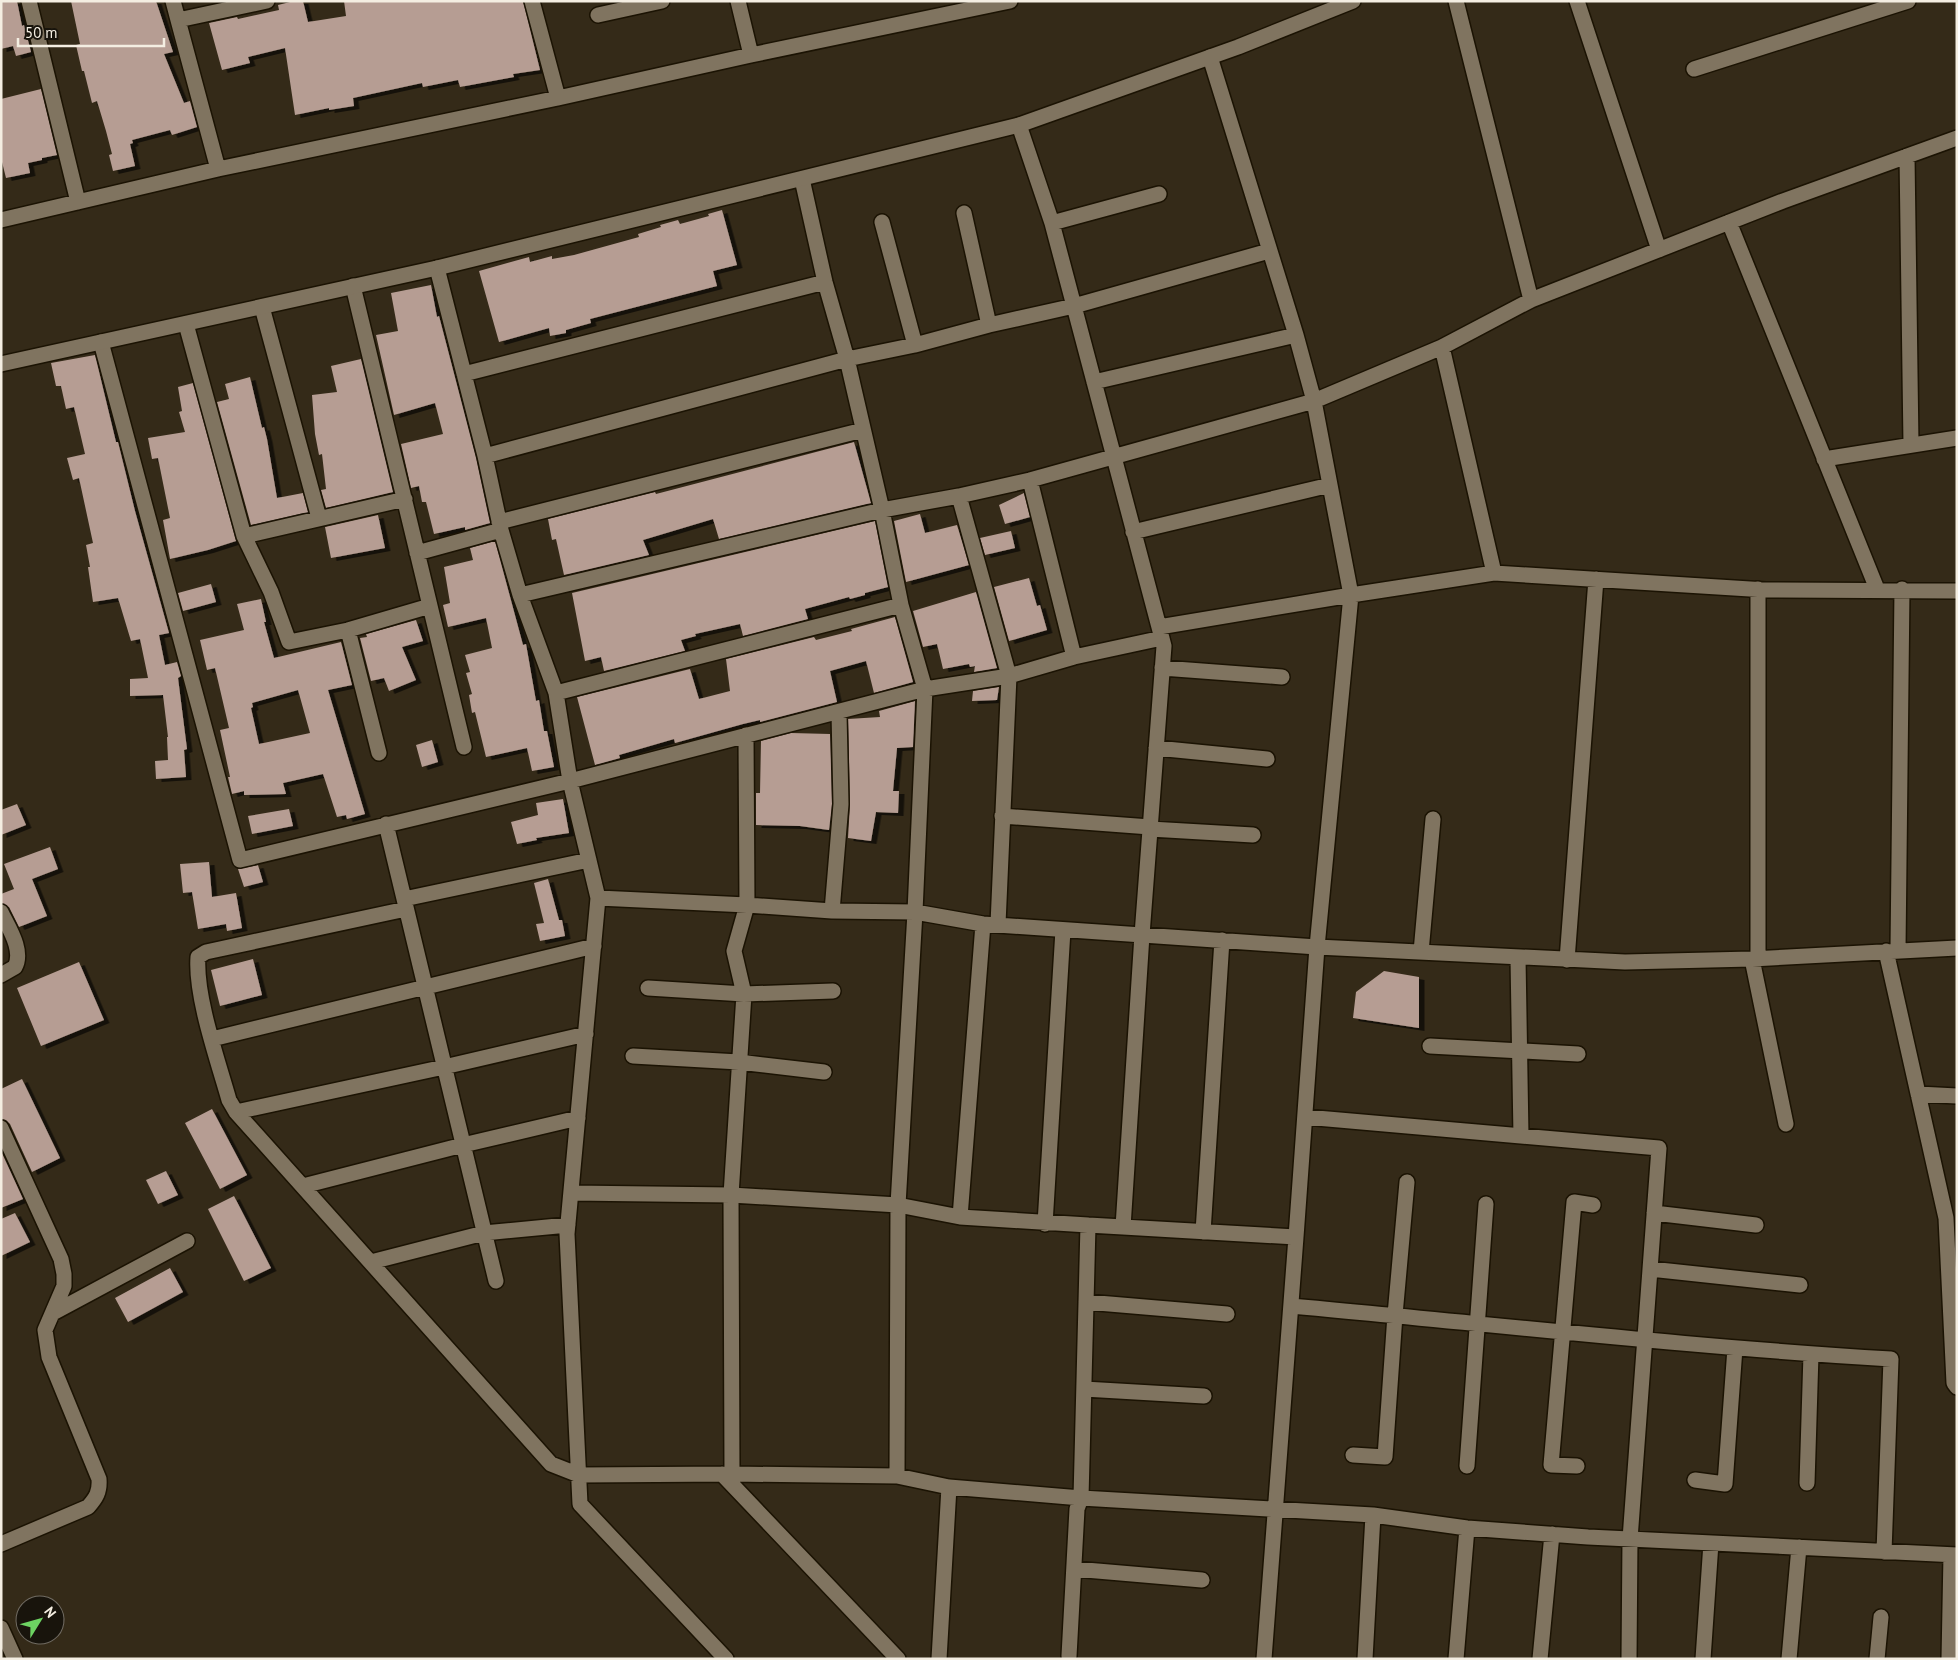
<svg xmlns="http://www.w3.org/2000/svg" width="1958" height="1660" font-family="'PT Sans',sans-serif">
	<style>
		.building { fill: #b69d93; fill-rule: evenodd; filter: url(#shadow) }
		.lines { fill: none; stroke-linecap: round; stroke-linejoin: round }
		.street-casing { stroke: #1b1303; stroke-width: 18 }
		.secondary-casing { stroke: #1b1303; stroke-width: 18 }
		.street { stroke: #807460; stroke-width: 15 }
		.secondary { stroke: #807460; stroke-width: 15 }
	</style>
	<defs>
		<filter id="shadow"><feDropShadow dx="5.5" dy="3" stdDeviation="0" flood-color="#0009"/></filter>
	</defs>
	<rect width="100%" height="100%" fill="#342a18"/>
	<!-- building -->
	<path class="building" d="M1,1H17L22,26L24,25L31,52L16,56L13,46L1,49Z
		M71,1H156L173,52L164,54L184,103L190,101L197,127L172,135L170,130L132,140L133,143L130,144L135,166L113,171L109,155L112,154L106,131L97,101L92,103L84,71H82L76,45L80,44Z
		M294,1H303L308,22L346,16L344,1H523L540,70L513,74L514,77L460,87L458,80L423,87L422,83L353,98L354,106L329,110V108L295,115L285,48L248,57L250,63L222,70L209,23L237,17L238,19L279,10L278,5Z
		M41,89L57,155L42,158V160L28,163L30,173L6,178L1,158V99Z
		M722,210L737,265L713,271L717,286L590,319L591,323L566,330V333L550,336L549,328L499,342L479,271L529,257L530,262L552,256V259L574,255L639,237L638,234L661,227L660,225L678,220L680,224L709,216L708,214Z
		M431,285L437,317L439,316L476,458L490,523L465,530V527L434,534L426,502H422L419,486L411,488L401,444L443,434L435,403L394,415L376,335L398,331L391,293Z
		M95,355L116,442H118L135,511L169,633L159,635L165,665L177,662L181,676L178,678L187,749L184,750L186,777L156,779L155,761L168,760L167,737H168L163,695L130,696V679L148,678L140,639L131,641L118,598L93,602L88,567H90L86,545L93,543L79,478L73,480L67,458L85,454L74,407L66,409L61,386H56L51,363Z
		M361,359L393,492L326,508L321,490L326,489L322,454L319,455L315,434L312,395L337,392L331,366Z
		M250,377L262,428L264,427L267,439L277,498L303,493L308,512L251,525L217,402L229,399L225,384Z
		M193,383L236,541L208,550L170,559L163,520L170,518L158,458L152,459L148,438L185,432L179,412L182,411L178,387Z
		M854,442L871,503L719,539L713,519L643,540L649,555L564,575L556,539L552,540L548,519L655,492L656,494Z
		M1024,493L1030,517L1005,524L999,505Z
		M920,514L925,533L957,525L969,565L906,582L894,521Z
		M378,515L385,548L331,558L325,527Z
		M875,521L888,587L865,593V595L850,599L849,597L805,609L808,619L743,636L740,624L695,634L696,636L681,640L685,651L604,671L601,657L585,661L572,593Z
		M1011,531L1015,548L985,555L980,538Z
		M495,541L523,645L526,644L536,701L539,700L544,731H547L554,767L532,771L527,748L486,757L475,712L472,713L469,695L472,694L466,673L470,672L465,655L492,648L486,618L448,627L443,605L450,603L444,567L473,560L470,548Z
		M1029,578L1037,606L1040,605L1047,630L1009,641L994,587Z
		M211,584L216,602L183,611L178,593Z
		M976,592L997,668L974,672L975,666L970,667L969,664L943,669L937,644L923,647L913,611Z
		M261,599L266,622H264L274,658L341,642L352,685L328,690L365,814L347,819L346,815L337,817L323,774L283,783L286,794L244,795V791L232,794L228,777H230L220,730L229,728L215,668L207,670L200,640L244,630L237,604ZM298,690L310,733L259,744L251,708L253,707L252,703Z
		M895,617L913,682L874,693L866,661L830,671L837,702L760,722V720L743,724L675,743L674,739L619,755L620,758L595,765L577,697L690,669L699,699L730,691L726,659L814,637L816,640L852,631L851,629Z
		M416,620L423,641L402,647L416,680L389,691L384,678L371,681L360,638L367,637L366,634Z
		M999,687L997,700L972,701L973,691Z
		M915,701L913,747L897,748L893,791H899L898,813L876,812L871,841L848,838L850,804L848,719L880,717L879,711Z
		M791,733L830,734L832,804L829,830L800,826L756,825V793H760L761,741Z
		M432,740L438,762L422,767L416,745Z
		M563,799L569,833L536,838L537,840L517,844L511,822L538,815L536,803Z
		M17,804L26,825L1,835V810Z
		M289,809L293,826L252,834L248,816Z
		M50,847L58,869L32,879L47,916L19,927L9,907L1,903V894L14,889L4,864Z
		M209,862L212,897L236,893L242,928L227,931L226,924L198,929L192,892L183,893L180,864Z
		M258,865L263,882L244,887L238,869Z
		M548,879L559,920H562L565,936L540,941L536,924L544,923L534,883Z
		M253,959L262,995L220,1006L211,970Z
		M79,962L104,1020L41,1046L17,988Z
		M1384,971L1419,977V1028L1353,1018L1356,992Z
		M22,1079L60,1158L32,1172L10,1124L6,1120L1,1119V1089Z
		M212,1109L247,1175L220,1189L185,1123Z
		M1,1151L23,1199L1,1208Z
		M166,1171L178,1195L158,1204L146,1180Z
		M234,1196L271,1268L244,1281L208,1209Z
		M15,1213L30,1242L1,1256V1219Z
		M170,1268L183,1292L128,1322L115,1298Z"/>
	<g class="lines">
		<!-- street casing -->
		<g class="street-casing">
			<path id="street" d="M29,1L78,202
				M173,1L178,20
				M532,1L558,98L751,55L1010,1
				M738,1L751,55
				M1456,1L1531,300L1783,201L1957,138
				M1577,1L1659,250
				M598,15L662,1
				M1210,57L1296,335L1314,401L1442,347L1531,300
				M1694,69L1908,1
				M1907,156L1911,445
				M218,169L178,20L267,1
				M802,179L825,282L847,359L882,510L901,605L925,689L915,912L898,1205L897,1476
				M964,213L989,325
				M1,220L218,169L558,98
				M882,222L915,345
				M1729,222L1877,589
				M1052,223L1159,194
				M353,286L464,747
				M262,307L319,518
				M186,324L244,536L271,592L289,642L348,630L430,606
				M101,342L240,860L570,781L556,693L520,595L501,530L485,456L437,268
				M1442,347L1494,573
				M464,374L825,282
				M1094,382L1296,335
				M485,456L847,359L915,345L989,325L1074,306L1269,251
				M1824,459L1957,438
				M1030,480L1074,657L1162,638
				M959,496L1009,676L998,924
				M499,522L863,430
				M1133,532L1330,485
				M244,536L405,499
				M417,553L501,530
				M520,595L882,510L959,496L1030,480L1314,401L1351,595L1159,627
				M348,630L379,753
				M1162,668L1282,677
				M556,693L901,605
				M746,735L747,905L832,911L915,912L983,924L1317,947L1351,595L1494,573L1766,590L1957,591
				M1156,748L1267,759
				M1002,816L1150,827
				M386,824L496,1281
				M1150,829L1253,835
				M598,898L747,905L734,951L744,994L731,1195L732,1474L897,1476L949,1487L1081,1498L1088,1225L1123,1227L1142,935L1164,646L1052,223L1019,125
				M404,899L589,860
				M406,909L206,952L198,957C195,996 218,1061 229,1100L236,1112L551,1464L579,1475L732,1474
				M832,911L841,804L839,713
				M1,912C8,927 24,950 15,967L1,975
				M1898,950L1902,589
				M1886,951L1946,1218L1954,1383L1957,1387
				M1421,952L1433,819
				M1518,958L1521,1136
				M1758,958V589
				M1752,959L1786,1124
				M1567,960L1596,579
				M648,988L744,994L833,991
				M212,1039L594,946
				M1430,1046L1578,1054
				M633,1056L739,1062L824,1072
				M1918,1094L1957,1096
				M236,1112L444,1067L586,1034
				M1305,1117L1659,1148L1630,1539L1629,1659
				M1,1128L61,1259L64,1274V1286L45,1330L49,1357L99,1479C100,1492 96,1498 88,1507L1,1544
				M303,1186L463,1145L578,1118
				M571,1193L731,1195L898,1205L960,1217L1088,1225
				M1654,1213L1756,1225
				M960,1217L983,924
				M1045,1224L1063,930
				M1123,1227L1296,1237L1317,947L1625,962L1752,959L1957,948
				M1203,1232L1222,940
				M371,1262L484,1233L568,1225
				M1650,1269L1800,1285
				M1086,1302L1227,1314
				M1291,1306C1491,1324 1690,1347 1891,1359L1884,1552
				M53,1313L187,1241
				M1084,1389L1204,1396
				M1353,1455L1385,1457L1395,1315L1407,1182
				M1467,1466L1486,1204
				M1577,1466L1551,1465L1574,1202L1593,1205
				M722,1474L898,1659
				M1695,1480L1725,1484L1735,1348
				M1807,1483L1811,1354
				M1074,1569L1202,1580
				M1069,1656L1077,1509L1081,1498L1373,1515L1467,1528L1588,1537L1957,1555
				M726,1659L580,1504L567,1234L598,898L570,781L925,689L1009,676L1074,657
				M939,1659L949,1487
				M1264,1659L1296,1237
				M1365,1659L1373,1515
				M1456,1659L1467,1528
				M1540,1659L1552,1534
				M1703,1659L1711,1543
				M1789,1659L1799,1547
				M1877,1659L1881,1617
				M1949,1659L1951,1555"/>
		</g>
		<!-- secondary casing -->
		<g class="secondary-casing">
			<path id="secondary" d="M1,364L437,268L1019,125L1238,47L1353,1
				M1,1628L15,1659"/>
		</g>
		<!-- street -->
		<use href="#street" class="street"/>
		<!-- secondary -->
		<use href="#secondary" class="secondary"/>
	</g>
	<!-- border -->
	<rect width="1958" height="1660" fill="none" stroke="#f4eee2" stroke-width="5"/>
	<!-- north arrow -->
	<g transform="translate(40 1620) rotate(53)"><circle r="24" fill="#18140c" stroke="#706b62"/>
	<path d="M0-4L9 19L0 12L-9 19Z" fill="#6dd362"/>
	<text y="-8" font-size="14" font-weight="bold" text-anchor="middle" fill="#f4eee2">N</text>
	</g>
	<!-- scale -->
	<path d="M18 38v8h146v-8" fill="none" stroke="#f4eee2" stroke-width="2.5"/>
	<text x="25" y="38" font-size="15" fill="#f4eee2" stroke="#18140c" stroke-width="4" paint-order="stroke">50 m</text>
</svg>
